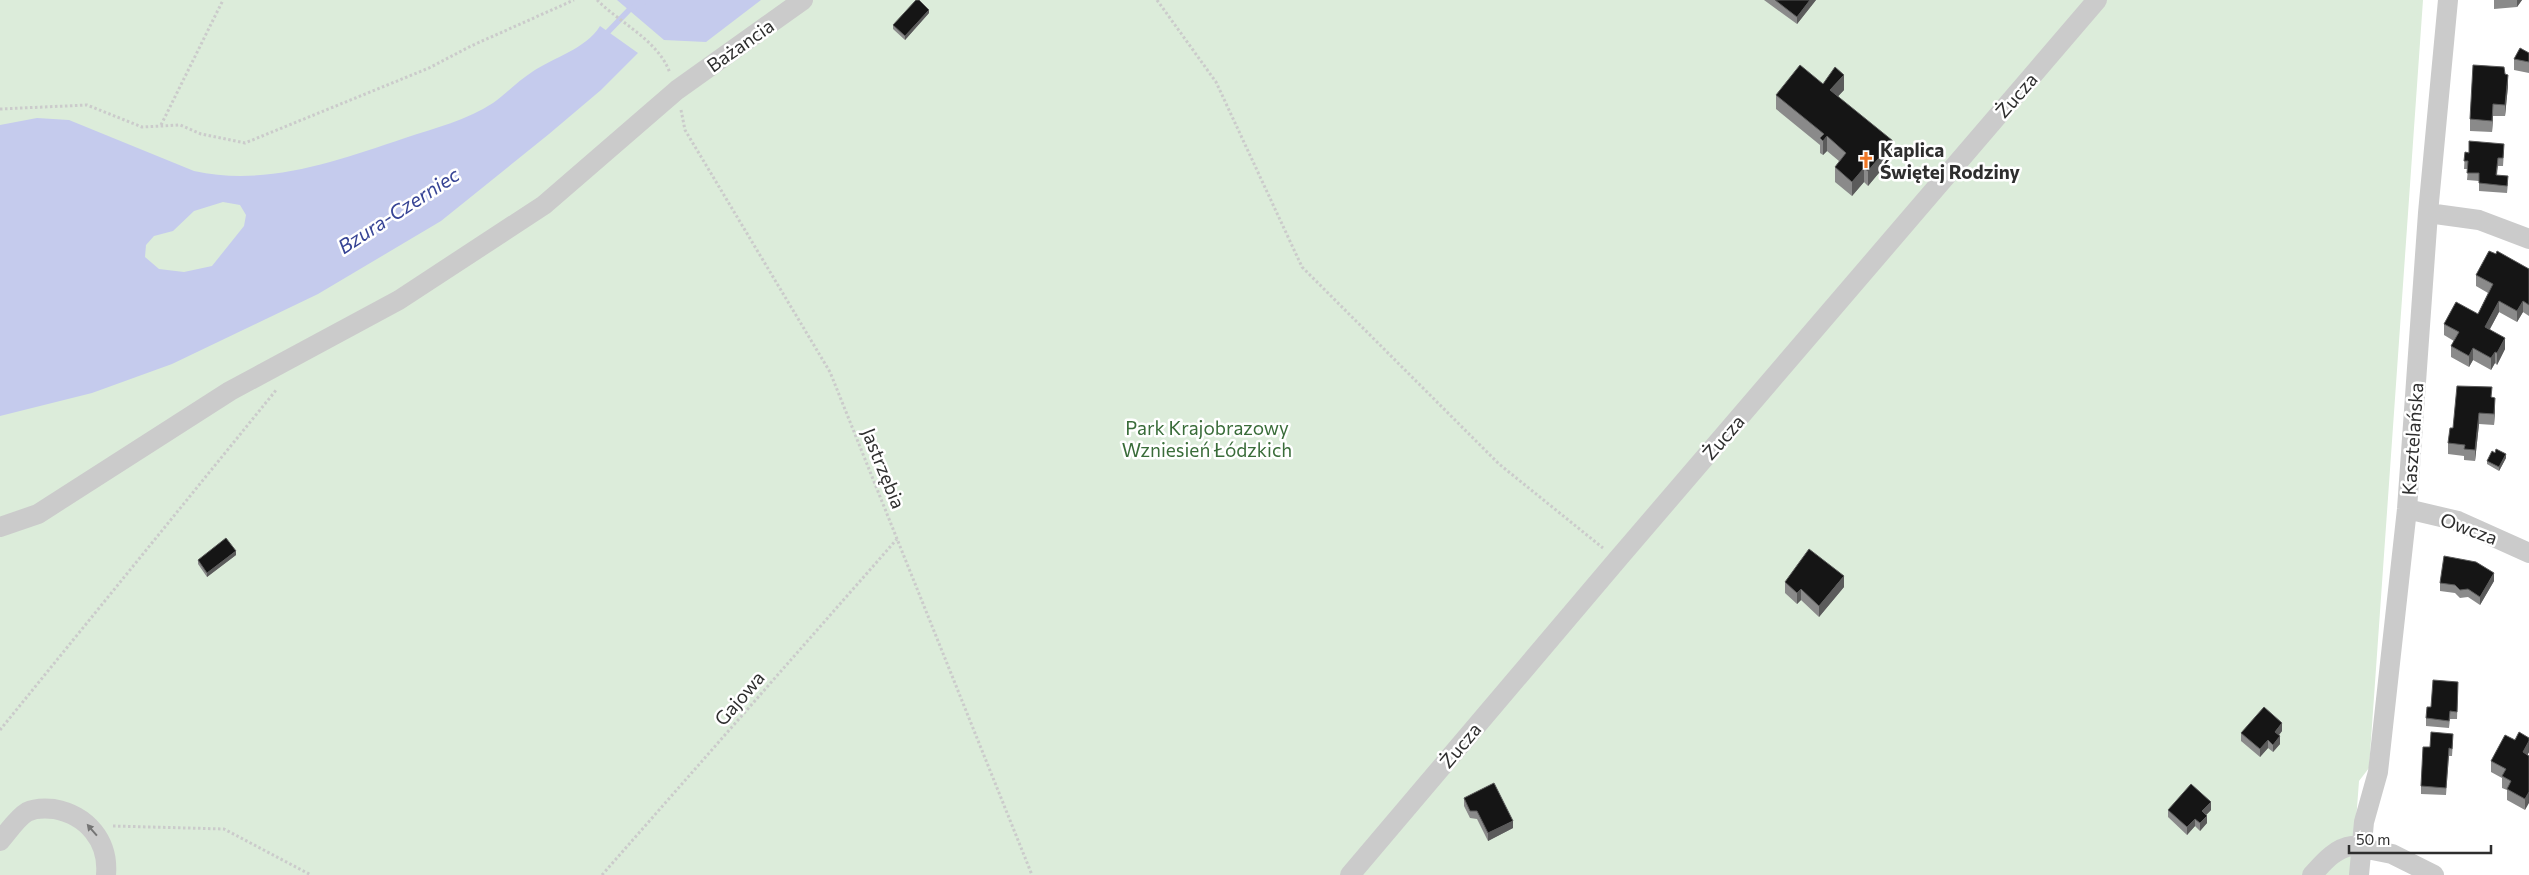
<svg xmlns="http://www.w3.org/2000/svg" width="2529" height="875" font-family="Commissioner,sans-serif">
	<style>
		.green { fill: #dcecda }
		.water { fill: #c5cbed; fill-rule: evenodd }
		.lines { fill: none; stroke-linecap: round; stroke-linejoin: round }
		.stream { stroke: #c5cbed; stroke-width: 5.5 }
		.path { stroke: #cbcbcb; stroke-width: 3; stroke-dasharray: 2.5 2.5; stroke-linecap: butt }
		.minor { stroke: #cbcbcb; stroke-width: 20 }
		.wall { fill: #8a8a8a }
		.shaded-wall { fill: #5b5b5b }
		.building { fill: #151515; stroke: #5b5b5b }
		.oneway { fill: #757575 }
		.labels { text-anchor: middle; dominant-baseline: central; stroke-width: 5; stroke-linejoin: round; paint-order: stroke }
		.street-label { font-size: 19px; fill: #2e2e2e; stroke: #fff }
		.poi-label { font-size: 19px; font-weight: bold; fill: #2e2e2e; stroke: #fff; text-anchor: start }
		.park-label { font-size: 19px; fill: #396c39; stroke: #fff }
		.water-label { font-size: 20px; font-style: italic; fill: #374495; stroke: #fff }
	</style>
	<rect width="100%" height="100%" fill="#fff"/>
	<!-- green -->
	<path class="green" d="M0,0H2423L2369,768L2359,781L2352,875H0Z"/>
	<!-- water -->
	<path class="water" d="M617,0H761L706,42L664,40Z
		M600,26L638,53L601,90L549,134L441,221L318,294L172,364L92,393L0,416V125L37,118L69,120L194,171C267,187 336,161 405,138C435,128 467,120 493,103C507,93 518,81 532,72C554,57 586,49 600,26ZM223,202L240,205L246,215L244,226L212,266L184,272L159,269L145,257L146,245L154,236L173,231L194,211Z"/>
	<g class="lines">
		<!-- stream -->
		<path class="stream" d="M603,37L629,10L647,0"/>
		<!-- path -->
		<path class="path" d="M597,0C621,24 658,40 670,73
			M1157,0L1216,82L1302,267L1499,464L1603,548
			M0,109L87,105L142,127L180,125L201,134L245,143L429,68L471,46L574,0
			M681,110L685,130L830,372L1032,875
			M161,125L223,0
			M0,730L277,389
			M113,826L224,829L311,875
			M602,875L897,539"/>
		<!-- minor -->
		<path class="minor" d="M2428,213L2479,220L2529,239
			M2407,509L2458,521L2529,553
			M0,527L38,514L230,391L399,300L544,205L677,90L803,0
			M0,841C8,832 17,818 27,812C35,808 45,808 54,809C87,815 109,841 106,875
			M1350,875L1617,560L2097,0
			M2312,875C2323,863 2335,848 2352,846L2392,854L2434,875
			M2359,875L2364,822L2378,772L2407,509L2428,213L2448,0"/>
	</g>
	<!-- wall -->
	<path class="wall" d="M1764,0H1816L1797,24Z
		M2494,0H2522L2517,7L2494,9Z
		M929,13L905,40L893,29V25Z
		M2529,53V73L2514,70V59Z
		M1823,84L1844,90L1838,96L1893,156L1868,186L1864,182L1852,196L1835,182V167L1839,161L1827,151L1823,155L1820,153V145L1776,109V95Z
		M2508,86L2505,116H2493L2492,132L2470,131V119Z
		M2504,151L2503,166H2498L2497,175L2508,183L2507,193L2479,191V181L2467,180L2468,169H2464L2465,152Z
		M2496,254L2529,269V316L2523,312L2517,322L2499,312L2490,329L2505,349L2497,365L2495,363L2491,370L2473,360L2469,367L2451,357V346L2454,341L2444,335V324L2478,314L2488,293L2476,286V275Z
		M2492,398L2495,409L2494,425L2479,424L2475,461L2464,460V456L2448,454V443L2453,428Z
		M2495,453L2506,458L2499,471L2487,464V461Z
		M236,555L207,577L198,564V560Z
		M2494,581L2480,605L2468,597L2460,598L2455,593L2440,591V583Z
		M1785,582L1844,587L1819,617L1801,600L1797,604L1785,593Z
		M2458,690L2457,719H2450L2449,728L2426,726V718L2431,707Z
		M2282,731L2279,735L2280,744L2273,752L2268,748L2260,757L2241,741V733Z
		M2529,738V752L2527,755L2525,810L2507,800V790L2502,788V778L2491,772V761L2515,740Z
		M2453,742L2452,756H2449L2446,795L2421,794V786L2430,747Z
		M1464,798L1513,828L1488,841L1477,819L1470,818L1464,806Z
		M2168,810H2211L2206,815L2207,823L2200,831L2195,826L2187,835L2168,817Z"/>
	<!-- shaded-wall -->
	<path class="shaded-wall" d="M1810,0H1816L1797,24V17Z
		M2517,0H2522L2517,7Z
		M929,10V13L905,40V36Z
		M1844,75V90L1830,105V90Z
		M2508,75V86L2505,116V105Z
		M2493,104V116L2492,132V121Z
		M1827,136V151L1823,155V141Z
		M1893,141V156L1868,186V171Z
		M1864,168V182L1852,196V182Z
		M2499,301V312L2485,338V327Z
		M2523,301V312L2517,322V311Z
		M2505,338V349L2497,365V353Z
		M2473,348V360L2469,367V356Z
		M2495,352V363L2491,370V358Z
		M2495,398V409L2494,425V414Z
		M2479,413V424L2475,461V450Z
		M2506,454V458L2499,471V467Z
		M236,551V555L207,577V573Z
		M2494,573V581L2480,605V597Z
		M1844,576V587L1819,617V606Z
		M1801,589V600L1797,604V593Z
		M2282,723V731L2275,740V732Z
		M2280,736V744L2273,752V745Z
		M2268,740V748L2260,757V749Z
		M2529,741V752L2523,764V752Z
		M2529,792V803L2525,810V799Z
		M2211,802V810L2202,819V811Z
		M2207,816V823L2200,831V823Z
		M2195,819V826L2187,835V827Z
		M1513,821V828L1488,841V833Z"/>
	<!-- building -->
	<path class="building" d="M916,0H919L929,10L905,36L893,25Z
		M1775,0H1810L1797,17Z
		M2520,48L2529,53V62L2514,59Z
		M1800,65L1823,84L1835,67L1844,75L1830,90L1893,141L1868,171L1864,168L1852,182L1835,167L1846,153L1827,136L1823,141L1820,138L1824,134L1776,95Z
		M2473,65L2504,67L2505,74L2508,75L2505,105L2493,104L2492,121L2470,119Z
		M2469,141L2504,144L2503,158H2498L2496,175L2508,176L2507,186L2479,183V173H2467L2468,161H2464L2465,152L2469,153Z
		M2489,251L2496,254L2497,251L2529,269V305L2523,301L2517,311L2499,301L2485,327L2505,338L2497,353L2495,352L2491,358L2473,348L2469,356L2451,346L2459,332L2444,324L2456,302L2478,314L2493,284L2476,275Z
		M2457,386L2492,387L2491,397L2495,398L2494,414L2479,413L2475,450L2464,449L2465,445L2448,443L2450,428H2453Z
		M2496,449L2506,454L2499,467L2487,461L2492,451L2495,453Z
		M226,538L236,551L207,573L198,560Z
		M1809,549L1844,576L1819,606L1801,589L1797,593L1785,582Z
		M2444,556L2476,562L2494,573L2480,597L2468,589L2460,590L2455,585L2440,583Z
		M2433,680L2458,682L2457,712L2450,711L2449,721L2426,718L2427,707H2431Z
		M2264,707L2282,723L2275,732L2280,736L2273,745L2268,740L2260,749L2241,733Z
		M2431,732L2453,734L2452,749L2449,748L2446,788L2421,786L2423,747H2430Z
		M2519,732L2529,738V741L2523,752L2529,756V792L2525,799L2507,789L2511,781L2502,776L2506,769L2491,761L2505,735L2515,740Z
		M1494,783L1513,821L1488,833L1477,811H1470L1464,798Z
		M2191,784L2211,802L2202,811L2207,816L2200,823L2195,819L2187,827L2168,810Z"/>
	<!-- one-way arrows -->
	<defs><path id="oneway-solid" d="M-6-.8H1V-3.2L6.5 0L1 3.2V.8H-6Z" transform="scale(1.25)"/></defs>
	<use class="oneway" href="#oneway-solid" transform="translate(92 830) rotate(-131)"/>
	<!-- icons -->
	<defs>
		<g id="church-bare" transform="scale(1.35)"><path d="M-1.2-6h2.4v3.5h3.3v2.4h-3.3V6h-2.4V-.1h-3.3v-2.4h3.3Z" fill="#ef7625" stroke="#fff" stroke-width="2.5" paint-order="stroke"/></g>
	</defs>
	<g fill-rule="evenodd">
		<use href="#church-bare" x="1866" y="160"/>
	</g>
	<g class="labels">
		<!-- street labels -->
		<g class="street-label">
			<text transform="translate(740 45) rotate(-35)">Bażancia</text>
			<text transform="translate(2016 95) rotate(-49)">Żucza</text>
			<text transform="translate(1723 437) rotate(-49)">Żucza</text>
			<text transform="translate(2412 439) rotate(-86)">Kasztelańska</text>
			<text transform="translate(884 468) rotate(68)">Jastrzębia</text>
			<text transform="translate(2469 528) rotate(20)">Owcza</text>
			<text transform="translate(739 698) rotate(-49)">Gajowa</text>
			<text transform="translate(1460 745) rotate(-50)">Żucza</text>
		</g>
		<!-- poi labels -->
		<g class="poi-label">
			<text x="1880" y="149">Kaplica<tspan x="1880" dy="22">Świętej Rodziny</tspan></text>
		</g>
		<!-- park labels -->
		<g class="park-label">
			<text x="1207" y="427">Park Krajobrazowy<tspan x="1207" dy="22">Wzniesień Łódzkich</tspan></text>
		</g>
		<!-- water labels -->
		<g class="water-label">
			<text transform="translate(398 210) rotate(-33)">Bzura-Czerniec</text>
		</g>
	</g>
	<!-- scale -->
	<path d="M2349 845v8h142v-8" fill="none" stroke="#2e2e2e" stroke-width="2.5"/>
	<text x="2356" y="845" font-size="15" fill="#2e2e2e" stroke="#ffffff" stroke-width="4" paint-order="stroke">50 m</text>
</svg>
